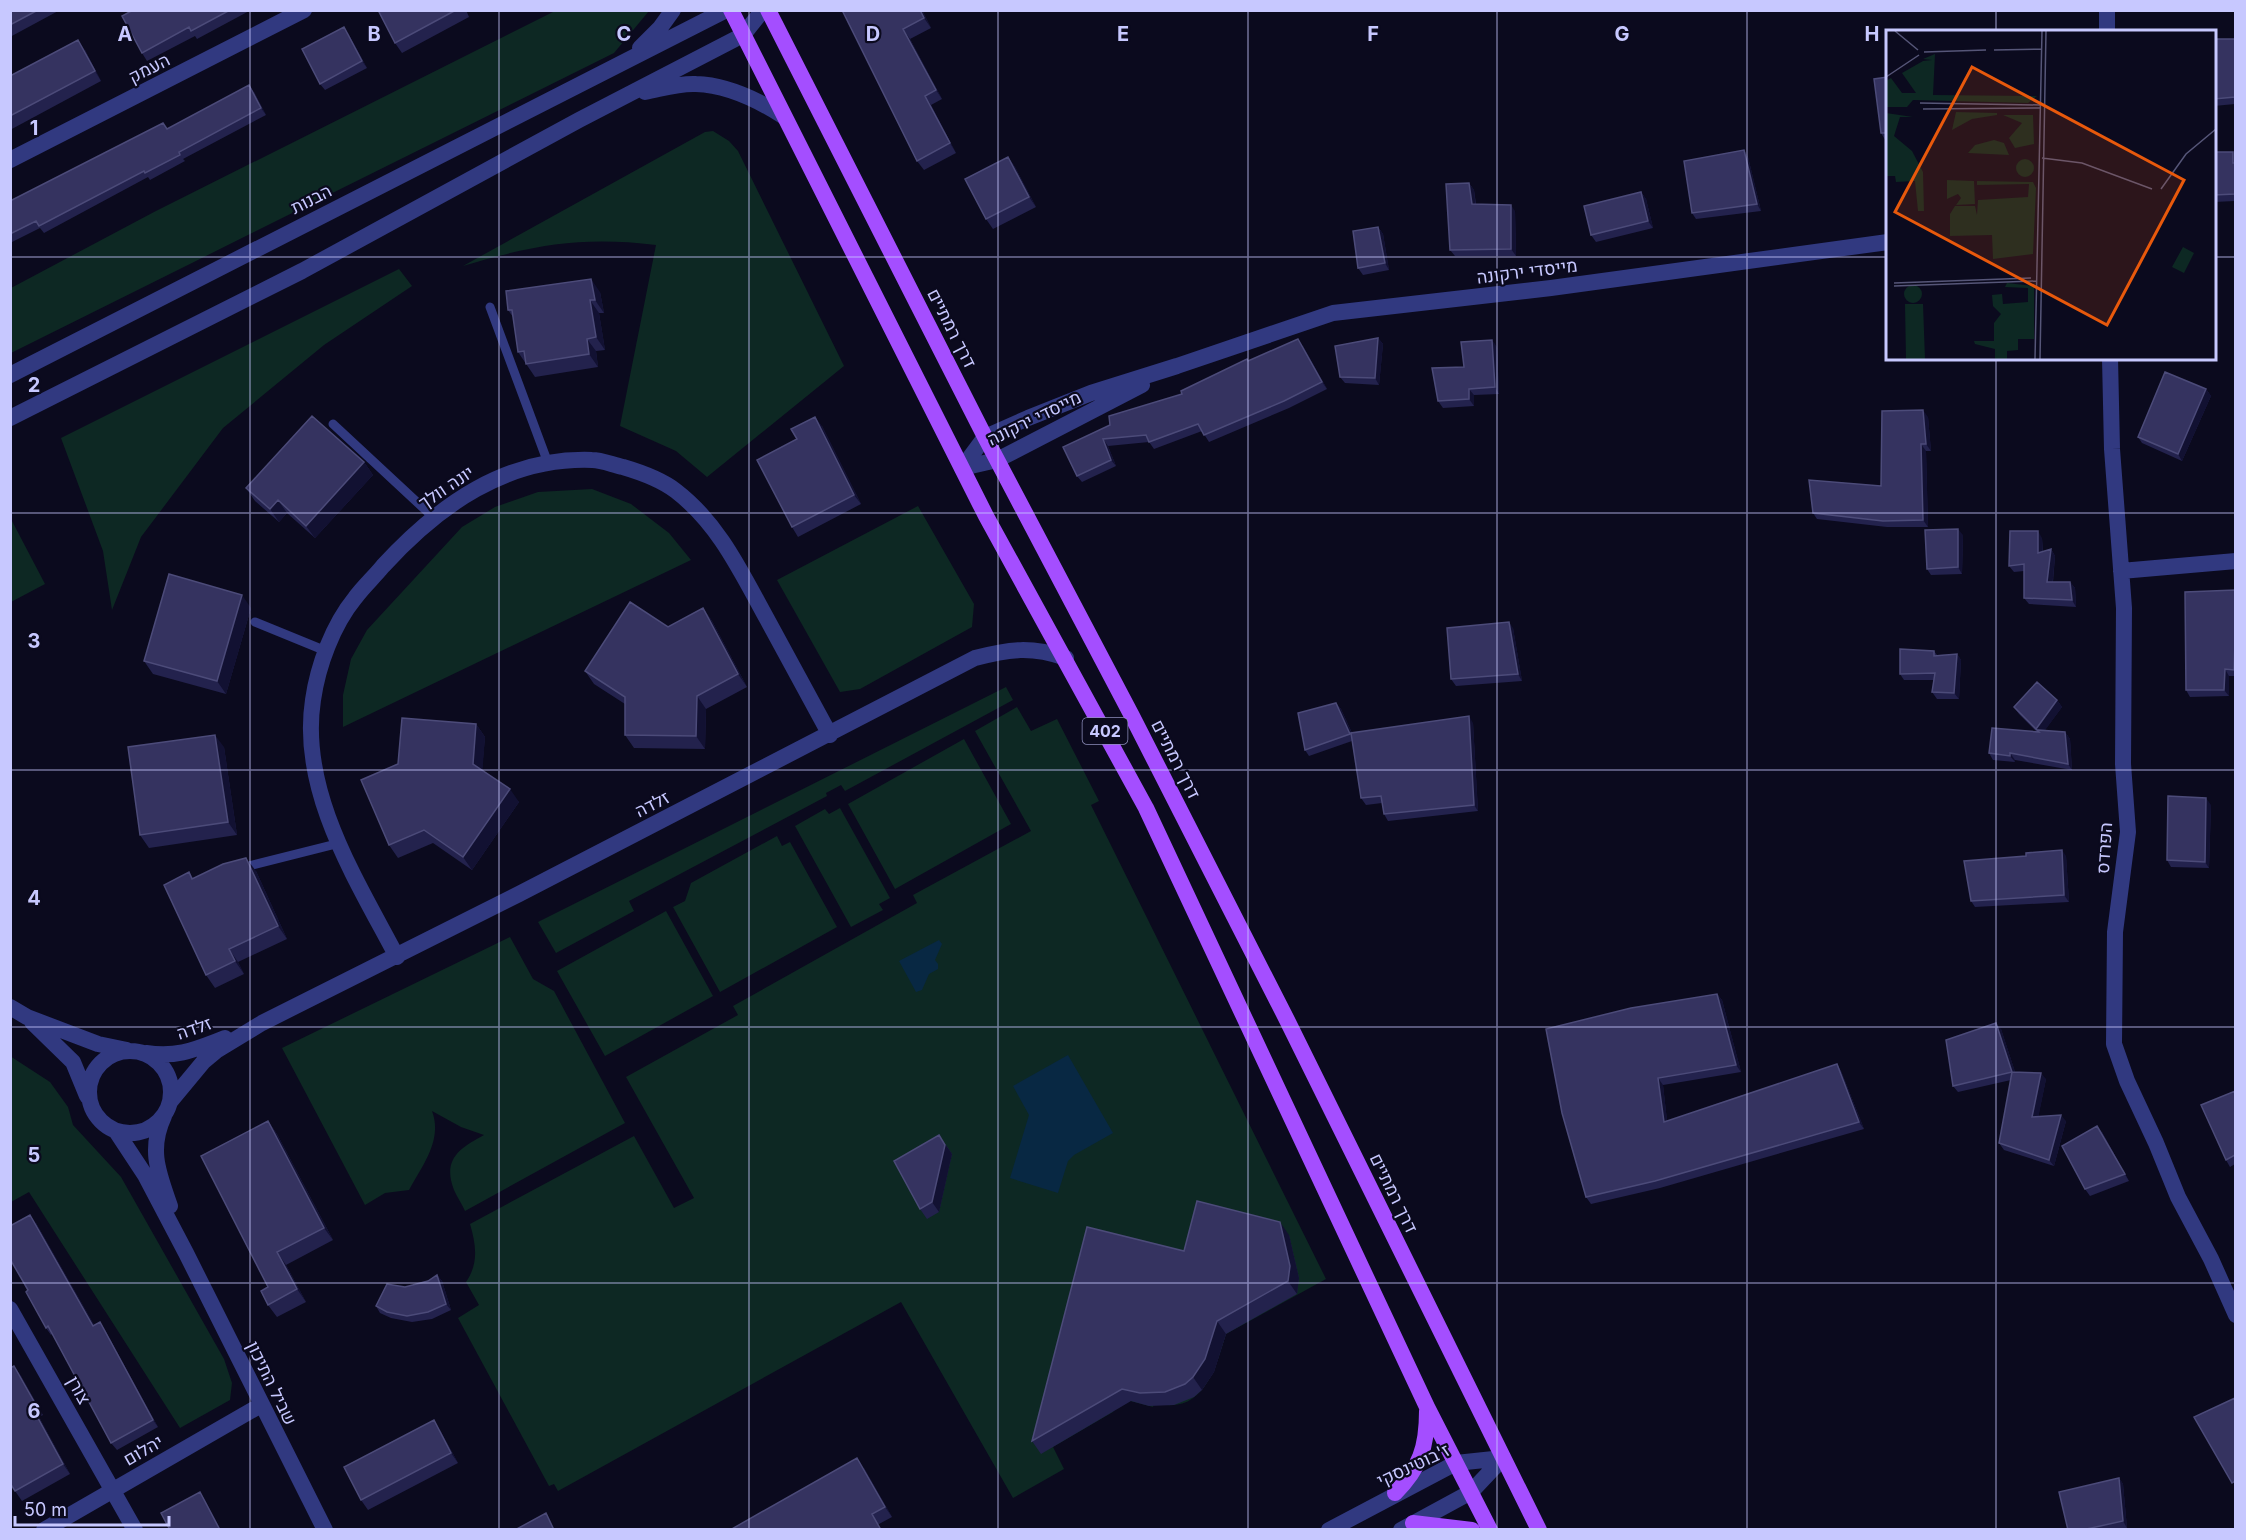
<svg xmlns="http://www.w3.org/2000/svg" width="2246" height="1540" font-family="Inter,Heebo,sans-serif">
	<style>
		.green { fill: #0d2823 }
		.water { fill: #082843 }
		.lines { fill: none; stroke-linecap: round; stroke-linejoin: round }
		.service { stroke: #313980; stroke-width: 9 }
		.minor { stroke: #313980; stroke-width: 16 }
		.tertiary { stroke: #313980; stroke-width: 16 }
		.primary { stroke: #a44eff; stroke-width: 16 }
		.wall { fill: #23224d }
		.shaded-wall { fill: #121132 }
		.building { fill: #353360; stroke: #4c4b79; stroke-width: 1.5 }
		.grid { fill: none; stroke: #c7c8ff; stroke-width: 1.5; stroke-opacity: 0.55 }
		.labels { text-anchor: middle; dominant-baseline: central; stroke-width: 4.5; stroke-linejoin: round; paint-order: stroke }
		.shield { fill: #0b0a1e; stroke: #8f8fbc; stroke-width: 1.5 }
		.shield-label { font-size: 16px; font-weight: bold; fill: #c7c8ff }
		.street-label { font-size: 18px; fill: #c7c8ff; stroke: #0b0a1e }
		.inset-road { fill: none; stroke: #565678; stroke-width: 1.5 }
		.view { fill: #e8590c; fill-opacity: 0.15; stroke: #e8590c; stroke-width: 3 }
		.inset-edge { fill: none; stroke: #c7c8ff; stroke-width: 3 }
		.grid-label { font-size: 20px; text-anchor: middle; font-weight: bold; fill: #c7c8ff; stroke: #0b0a1e; stroke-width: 4.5; stroke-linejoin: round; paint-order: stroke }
	</style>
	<rect width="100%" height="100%" fill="#0b0a1e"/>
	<!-- green -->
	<path class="green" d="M557,10L649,11L614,53L11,353V288L154,212Z
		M713,131L729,141L738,151L844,366L707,477L676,451L620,426L656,245C582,236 533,245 463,266L705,132Z
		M399,269L412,286L324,345L223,428L141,537L112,610L103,551L61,438Z
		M592,489L631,504L669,533L691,560L343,727V695L351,659L367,630L462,527L495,507L538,492Z
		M918,506L974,604L972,627L860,689L840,692L777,580Z
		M12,521L45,584L11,602L10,522Z
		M1006,687L1013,700L845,791L841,785L826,793L827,796L629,901L634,911L556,953L538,922Z
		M1017,707L1031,731L1057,719L1099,801L1091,805L1326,1279L1226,1334C1215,1370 1203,1416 1154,1403L1153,1407L1119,1398L1113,1412L1053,1447L1064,1469L1013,1498L901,1302L558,1491L554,1484L549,1486L458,1318L479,1305L466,1282C479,1263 476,1245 470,1224L634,1136L674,1208L694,1198L626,1077L738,1015L733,1006L917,903L913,895L1031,831L975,731Z
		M964,739L1011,824L895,889L848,804Z
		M840,808L890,898L879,904L883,910L851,927L795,826L825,809L829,814Z
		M777,836L782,846L790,842L837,927L720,992L673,907L685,901L691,883Z
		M666,911L713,996L605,1056L557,971Z
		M510,937L533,979L554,991L625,1123L465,1211C462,1204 457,1197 454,1190C442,1159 460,1148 484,1135L461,1127L432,1111C443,1140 422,1166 409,1190L385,1193L365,1205L282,1048Z
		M10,1056L50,1082L68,1107L73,1125L121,1177L224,1359L232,1383L230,1400L180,1428L29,1192L11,1202Z"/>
	<!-- water -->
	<path class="water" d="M939,940L942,944L935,960L938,964V969L929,974L922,990L916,992L899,961Z
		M1068,1055L1113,1133L1074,1155L1068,1161L1058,1193L1010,1178L1029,1115L1013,1086Z"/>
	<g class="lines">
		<!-- service -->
		<path class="service" d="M490,307L548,463
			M333,424L433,517
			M255,622L326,651
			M241,868L340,843"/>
		<!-- minor -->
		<path class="minor" d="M10,160L304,10
			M2110,358L2112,449L2124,608L2123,764L2128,832L2115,932L2114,1044L2127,1081L2156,1143L2178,1197L2211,1259L2236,1315
			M2121,571L2236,561
			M397,957C356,879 299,791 313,700C318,665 333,625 355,598C363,587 374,577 383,566C439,505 506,457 592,460C602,460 613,465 623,467C640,472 662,480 676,491C719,524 741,572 767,619C788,658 809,696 830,735
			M10,1007L27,1017L98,1044L127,1050
			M32,1022L73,1062L87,1096
			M89 1092a41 41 0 1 1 82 0a41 41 0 1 1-82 0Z
			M146,1053C178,1058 196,1049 225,1038
			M170,1102L204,1061L216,1051L262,1023L519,894L975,658C1010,649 1031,646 1066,658
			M164,1116C148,1150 159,1174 170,1206
			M116,1131L145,1175L186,1253L325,1530
			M10,1309L135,1530
			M44,1530L261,1405"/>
		<!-- tertiary -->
		<path class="tertiary" d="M2107,32V10
			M640,48L660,28L673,10
			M645,92C661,89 679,83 696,84C727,85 758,100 783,116
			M10,375L726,10
			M10,418L302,271L579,120L743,35L763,10
			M962,468L985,437L1028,418L1091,393L1177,366L1333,313L1551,288L1888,242
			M962,468L997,460L1142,385
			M1329,1530L1456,1463L1503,1458
			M1401,1530L1471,1492L1503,1458"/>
		<!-- primary -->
		<path class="primary" d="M731,10L986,516L1146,808L1427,1407L1490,1530
			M768,10L985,437L1132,716L1287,1020L1539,1530
			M1395,1493C1420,1468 1427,1447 1427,1411
			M1413,1523L1472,1530"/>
	</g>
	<!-- wall -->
	<path class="wall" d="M10,10H60L10,37Z
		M133,10H251L197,39L195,36L147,61L142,53Z
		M378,10H466L469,17L402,53L395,43Z
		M842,10H922L931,28L910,39L942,99L931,105L956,153L924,170L917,161Z
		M348,33L367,68L325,90L320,84Z
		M2214,39H2235V104L2214,106Z
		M85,50L101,81L10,130V76Z
		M1887,77V143L1881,133Z
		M254,92L266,115L183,159L185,161L150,180L148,177L44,233L40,228L10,243V201L168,129Z
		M1744,150L1748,157L1761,211L1696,219L1692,213Z
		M2214,152L2235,156V201L2214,202Z
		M1008,157L1015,167L1036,207L993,229L986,219Z
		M1469,183L1474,190L1476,204L1515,211L1516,256H1455L1450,250Z
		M1641,192L1646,199L1653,228L1596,242L1591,235Z
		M1378,227L1383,234L1389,270L1363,275L1358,268Z
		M600,292L604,313H599L605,350L596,351L598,367L535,377L518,352L513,317L508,310Z
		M1378,338L1383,344L1379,385L1345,383L1340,377Z
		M1303,346L1327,389L1289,408L1209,442L1202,431L1154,449L1149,442L1108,446L1116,466L1082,482L1077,476L1110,425L1182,394L1248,361Z
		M1497,347L1499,394L1474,395V406L1443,408L1438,401L1464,367Z
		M2206,389L2211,396L2182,461L2142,443L2138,437Z
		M1928,417L1931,451H1926L1928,527H1887L1817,519L1813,513L1881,486Z
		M822,426L861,504L798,537L792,527Z
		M364,462L373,475L315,538L287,513L279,522L255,501L246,488Z
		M1963,535L1962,574L1931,575L1927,569Z
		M2042,538L2043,552L2051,549L2055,556L2053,582H2070L2075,588L2076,607L2029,604L2024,598V571L2014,572L2009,566Z
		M2235,590V676H2229V696L2190,697L2186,690Z
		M251,608L226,694L153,674L144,661Z
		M703,608L712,621L747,687L706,709L705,749L634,748L625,735V704L594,684L585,671Z
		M1513,628L1522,681L1456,686L1451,679Z
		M1934,651L1937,655L1957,654L1961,660L1959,699H1937L1932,692L1934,680H1904L1900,674Z
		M2057,700L2062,707L2044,731L2065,732L2070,739L2072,770L2015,760V762L1993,760L1989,753L2037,732L2019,714L2014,707Z
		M1336,703L1341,709L1352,733L1473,723L1478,811L1388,821L1384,814L1382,803L1366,805L1361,798L1352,741L1309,756L1305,750Z
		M476,724L485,737L482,770L519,802L472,870L433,843L398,858L389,845L398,764Z
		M224,747L237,835L149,848L140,835Z
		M2211,805L2209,868L2171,867L2167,860Z
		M2066,856L2069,902L1975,907L1971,901Z
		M256,871L287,939L238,962L244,974L215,988L206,975L189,872L193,878Z
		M1717,994L1722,1000L1741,1072L1663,1085L1667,1121L1837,1064L1841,1071L1864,1129L1660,1188L1591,1204L1586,1197L1562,1113Z
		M2001,1029L2015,1072L2046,1079L2038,1117L2066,1121L2054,1166L2004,1150L1999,1143L2011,1080L1958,1092L1953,1086Z
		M2235,1091V1164L2230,1167L2226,1160Z
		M268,1121L277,1134L333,1240L286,1265L306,1302L277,1317L268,1305Z
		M2102,1132L2129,1181L2090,1196L2085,1189Z
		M946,1145L952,1154L939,1212L927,1219L920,1209Z
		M36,1223L94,1325L100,1322L105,1330L158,1427L117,1450L111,1443L52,1334L51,1335L46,1328L28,1290Z
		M1289,1235L1299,1278L1297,1294L1226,1334L1214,1372L1202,1390L1194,1397L1174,1405L1149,1406L1131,1401L1041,1454L1032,1441L1184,1251Z
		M437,1275L442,1281L451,1310L432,1319L412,1322L391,1318L380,1313L376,1306L405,1287L428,1281Z
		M14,1366L21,1376L43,1415L39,1417L70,1474L22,1501L15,1491Z
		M440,1430L458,1463L368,1510L361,1500Z
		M864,1468L892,1517L879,1524L730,1530Z
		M2119,1478L2123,1484L2127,1528L2119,1530H2068Z"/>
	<!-- shaded-wall -->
	<path class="shaded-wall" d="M920,10H922L931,28L924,18Z
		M344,27L348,33L367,68L362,61Z
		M903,29L910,39L942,99L936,90Z
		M78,40L85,50L101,81L95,71Z
		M249,85L254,92L266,115L261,108Z
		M925,96L931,105L956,153L950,143Z
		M1744,150L1748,157L1761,211L1757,204Z
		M2233,152L2235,156V166L2233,163Z
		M1008,157L1015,167L1036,207L1029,197Z
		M1469,183L1474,190L1476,210L1472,204Z
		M1641,192L1646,199L1653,228L1648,221Z
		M1511,205L1515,211L1516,256L1511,249Z
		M1378,227L1383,234L1389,270L1385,263Z
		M591,279L600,292L604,313L595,300Z
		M590,300L599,313L605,350L596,337Z
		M1378,338L1383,344L1379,385L1375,378Z
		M587,339L596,351L598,367L589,354Z
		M1298,339L1303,346L1327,389L1322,382Z
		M1492,340L1497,347L1499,394L1495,387Z
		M1469,389L1474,395V406L1469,399Z
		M2206,389L2211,396L2182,461L2178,454Z
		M1923,410L1928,417L1931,451L1926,444Z
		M815,417L822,426L861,504L854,495Z
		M1103,439L1108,446L1116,466L1111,460Z
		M1921,444L1926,451L1928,527L1923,520Z
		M364,462L373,475L315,538L306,526Z
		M278,500L287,513L279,522L270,509Z
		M1958,529L1963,535L1962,574L1958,567Z
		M2038,531L2042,538L2043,560L2038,553Z
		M2051,549L2055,556L2052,588L2047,582Z
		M2070,582L2075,588L2076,607L2072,600Z
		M242,595L251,608L226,694L217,681Z
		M703,608L712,621L747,687L738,674Z
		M1509,622L1513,628L1522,681L1518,674Z
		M2235,643V673L2234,670Z
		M1957,654L1961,660L1959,699L1954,693Z
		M2225,669L2229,676V696L2224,690Z
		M697,696L706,709L705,749L696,736Z
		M2057,700L2062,707L2041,736L2036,729Z
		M1336,703L1341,709L1355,740L1350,734Z
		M1469,716L1473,723L1478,811L1474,805Z
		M476,724L485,737L482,777L473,764Z
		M2065,732L2070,739L2072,770L2068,764Z
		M215,735L224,747L237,835L228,822Z
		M2010,753L2015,760V762L2010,756Z
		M510,789L519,802L472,870L463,857Z
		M2206,798L2211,805L2209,868L2205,862Z
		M2062,850L2066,856L2069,902L2064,895Z
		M246,858L256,871L287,939L278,926Z
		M229,949L238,962L244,974L235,961Z
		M1717,994L1722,1000L1741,1072L1736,1065Z
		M1996,1023L2001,1029L2017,1078L2012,1072Z
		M1837,1064L1841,1071L1864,1129L1859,1122Z
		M2041,1073L2046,1079L2037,1124L2032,1117Z
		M1658,1078L1663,1085L1668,1129L1664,1122Z
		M2061,1115L2066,1121L2054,1166L2049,1160Z
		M268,1121L277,1134L333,1240L324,1228Z
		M2097,1126L2102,1132L2129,1181L2125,1174Z
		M939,1135L952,1154L939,1212L932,1202Z
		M30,1215L36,1223L99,1333L93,1326Z
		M1280,1222L1289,1235L1299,1278L1297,1294L1288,1281Z
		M277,1252L286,1265L306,1302L297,1289Z
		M437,1275L442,1281L451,1310L446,1304Z
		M1217,1321L1226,1334L1214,1372L1202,1390L1193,1377Z
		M100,1322L105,1330L158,1427L153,1420Z
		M14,1366L21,1376L43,1415L36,1405Z
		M32,1407L39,1417L70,1474L63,1464Z
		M434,1420L440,1430L458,1463L451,1453Z
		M857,1458L864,1468L892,1517L885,1507Z
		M2119,1478L2123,1484L2127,1528L2123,1521Z
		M200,1492L204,1498L221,1530H220Z"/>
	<!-- building -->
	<path class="building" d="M10,10H38L10,25Z
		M133,10H230L191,31L189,27L142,53L122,16Z
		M378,10H456L395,43Z
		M842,10H920L924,18L903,29L936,90L925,96L950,143L917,161Z
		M344,27L362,61L320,84L302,49Z
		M2214,39H2235V97L2214,99Z
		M78,40L95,71L10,116V76Z
		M1887,77V133H1881L1874,79Z
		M249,85L261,108L179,152L180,155L145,173L144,171L39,226L36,221L10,234V201L163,123L167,129Z
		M1744,150L1757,204L1692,213L1684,161Z
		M2214,152H2233V163H2235V194L2214,195Z
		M1008,157L1029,197L986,219L965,179Z
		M1469,183L1472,204L1511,205V249L1450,250L1446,184Z
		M1641,192L1648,221L1591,235L1584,206Z
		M1378,227L1385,263L1358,268L1353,231Z
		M591,279L595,300H590L596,337L587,339L589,354L526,364L524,351L518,352L512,310H508L506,291Z
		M1378,338L1375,378L1340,377L1335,346Z
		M1298,339L1322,382L1284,401L1204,435L1198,424L1149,442L1146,435L1103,439L1111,460L1077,476L1063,447L1110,425L1109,416L1182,394L1181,391L1247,359L1248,361Z
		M1492,340L1495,387L1469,389V399L1438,401L1432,368L1464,367L1461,342Z
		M2165,372L2206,389L2178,454L2138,437Z
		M1923,410L1926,444H1921L1923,520L1883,521L1813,513L1809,480L1881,486L1882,411Z
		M312,416L364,462L306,526L278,500L270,509L246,488Z
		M815,417L854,495L792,527L757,460L797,439L791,429Z
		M1958,529V567L1927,569L1925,530Z
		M2010,531H2038V553L2051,549L2047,582H2070L2072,600L2024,598V564L2009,566Z
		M169,574L242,595L217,681L144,661Z
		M2235,590V643L2234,670L2225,669L2224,690H2186L2185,592Z
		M630,602L668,627L703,608L738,674L697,696L696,736L625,735V697L585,671Z
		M1509,622L1518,674L1451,679L1447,628Z
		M1900,649L1934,651V656L1957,654L1954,693L1932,692L1935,673L1900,674Z
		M2037,682L2057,700L2036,729L2014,707Z
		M1336,703L1350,734L1305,750L1298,713Z
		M1469,716L1474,805L1384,814L1381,796L1361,798L1351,733Z
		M402,718L476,724L473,764L510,789L463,857L424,830L389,845L361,780L398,764Z
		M1992,728L2039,732L2037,730L2065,732L2068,764L2010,753V756L1989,753Z
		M215,735L228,822L140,835L128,747Z
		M2168,796L2206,798L2205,862L2167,860Z
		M2062,850L2064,895L1971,901L1964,861L2026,856V853Z
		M246,858L278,926L229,949L235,961L206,975L164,885L189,872L192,879L223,864Z
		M1717,994L1736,1065L1658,1078L1664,1122L1837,1064L1859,1122L1655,1181L1586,1197L1562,1113L1546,1029L1631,1008Z
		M1996,1023L2012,1072L1953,1086L1946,1040Z
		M2012,1072L2041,1073L2032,1117L2061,1115L2049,1160L1999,1143Z
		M2235,1091V1155L2226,1160L2201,1105Z
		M268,1121L324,1228L277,1252L297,1289L268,1305L261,1291L268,1287L201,1156Z
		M2097,1126L2125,1174L2085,1189L2062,1146Z
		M939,1135L945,1145L932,1202L920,1209L894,1161Z
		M1197,1201L1280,1222L1290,1266L1288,1281L1217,1321L1205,1359L1193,1377L1185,1384L1165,1392L1140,1393L1122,1389L1032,1441L1087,1227L1184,1251Z
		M30,1215L93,1326L100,1322L153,1420L111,1443L48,1326L46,1328L26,1292L28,1290L10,1259V1226Z
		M437,1275L446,1304L428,1312L407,1316L387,1312L376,1306L387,1284L405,1287L428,1281Z
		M14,1366L36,1405L32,1407L63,1464L15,1491L10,1483V1368Z
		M2235,1398V1481L2232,1483L2194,1417Z
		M434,1420L451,1453L361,1500L344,1467Z
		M857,1458L885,1507L872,1514L881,1530H730Z
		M2119,1478L2123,1521L2082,1530H2068L2059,1492Z
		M200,1492L220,1530H170L161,1513Z
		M546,1513L554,1530H515Z"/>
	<!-- grid -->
	<path class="grid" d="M250,10V1530M499,10V1530M749,10V1530M998,10V1530M1248,10V1530M1497,10V1530M1747,10V1530M1996,10V32M10,257H1888M2214,257H2236M1996,358V1530M10,513H2236M10,770H2236M10,1027H2236M10,1283H2236"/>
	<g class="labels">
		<!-- shield labels -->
		<rect class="shield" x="1082.5" y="718" width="45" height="26" rx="4.5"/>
		<g class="shield-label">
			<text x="1105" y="731">402</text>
		</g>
		<!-- street labels -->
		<g class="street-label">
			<text transform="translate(149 68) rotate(-27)">העמק</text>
			<text transform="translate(311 199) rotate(-27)">הבנות</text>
			<text transform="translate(1527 271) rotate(-7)">מייסדי ירקונה</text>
			<text transform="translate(952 328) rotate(63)">דרך רמתיים</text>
			<text transform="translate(1034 418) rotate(-26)">מייסדי ירקונה</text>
			<text transform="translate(446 487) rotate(-34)">יונה וולך</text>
			<text transform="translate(1176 759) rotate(63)">דרך רמתיים</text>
			<text transform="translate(652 804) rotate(-27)">זלדה</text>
			<text transform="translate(2104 848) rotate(-86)">הפרדס</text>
			<text transform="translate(194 1028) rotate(-19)">זלדה</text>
			<text transform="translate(1394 1193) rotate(64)">דרך רמתיים</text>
			<text transform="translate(272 1383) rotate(64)">שביל התיכון</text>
			<text transform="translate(79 1390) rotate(61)">צורן</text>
			<text transform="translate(143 1450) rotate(-30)">יהלום</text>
			<text transform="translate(1413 1465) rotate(-25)">ז'בוטינסקי</text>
		</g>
	</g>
	<!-- overview -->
	<g transform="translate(1886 30)">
		<rect width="330" height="330" fill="#0b0a1e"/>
		<path d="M49,24L47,65L151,66L142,73L27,70L21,77H0V51L5,48L16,63H30L16,43L37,31L46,30L37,29ZM70,82L111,83V85L86,89L66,100ZM0,83L27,87H14L8,106L26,121L37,142L38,181H32L29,151L10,152L9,146H0ZM117,85H147L148,114L129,118L123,108L136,93ZM108,110L118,113L123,125L82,123L89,115ZM130 138a9 9 0 1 1 18 0a9 9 0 1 1-18 0ZM61,150L88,151L89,174L70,175L75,168L72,164L61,169ZM91,151L147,152L150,158L147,224L107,229L106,205L64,206V184L69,176H89L91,185L92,170L142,167L143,154L91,155ZM297,217L308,223L298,243L286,237ZM121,253L148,256V309H132V320L121,321V329H109V319L89,314L88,311H108V293L115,284L107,276L106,265L116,264L117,274L142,272V258L119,257ZM18 264a9 9 0 1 1 18 0a9 9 0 1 1-18 0ZM19,274H37L39,329H20Z" fill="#0d2823"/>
		<path class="inset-road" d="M9,1L32,20M108,20L155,19M38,22L100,20M0,47L33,25M34,73L154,75M37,79L154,78M156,128L196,133L266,159M275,159L300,124L330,99M8,253L145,248M8,256L150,251M149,329L156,1M154,329L160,1"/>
		<path class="view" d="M86,37L298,150L221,295L9,182Z"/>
		<rect width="330" height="330" class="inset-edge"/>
	</g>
	<g class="grid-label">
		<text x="125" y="41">A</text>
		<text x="374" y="41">B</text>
		<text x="624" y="41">C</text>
		<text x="873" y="41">D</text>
		<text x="1123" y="41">E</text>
		<text x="1373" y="41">F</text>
		<text x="1622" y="41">G</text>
		<text x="1872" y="41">H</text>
		<text x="34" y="135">1</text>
		<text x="34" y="392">2</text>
		<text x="34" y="648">3</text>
		<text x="34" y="905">4</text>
		<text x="34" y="1162">5</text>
		<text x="34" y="1418">6</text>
	</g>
	<!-- border -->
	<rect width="2246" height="1540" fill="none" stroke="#c7c8ff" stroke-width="24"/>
	<!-- scale -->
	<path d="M15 1516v9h154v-9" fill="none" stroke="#c7c8ff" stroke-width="3"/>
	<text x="24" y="1516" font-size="18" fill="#c7c8ff" stroke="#0b0a1e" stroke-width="4.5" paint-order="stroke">50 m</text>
</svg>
